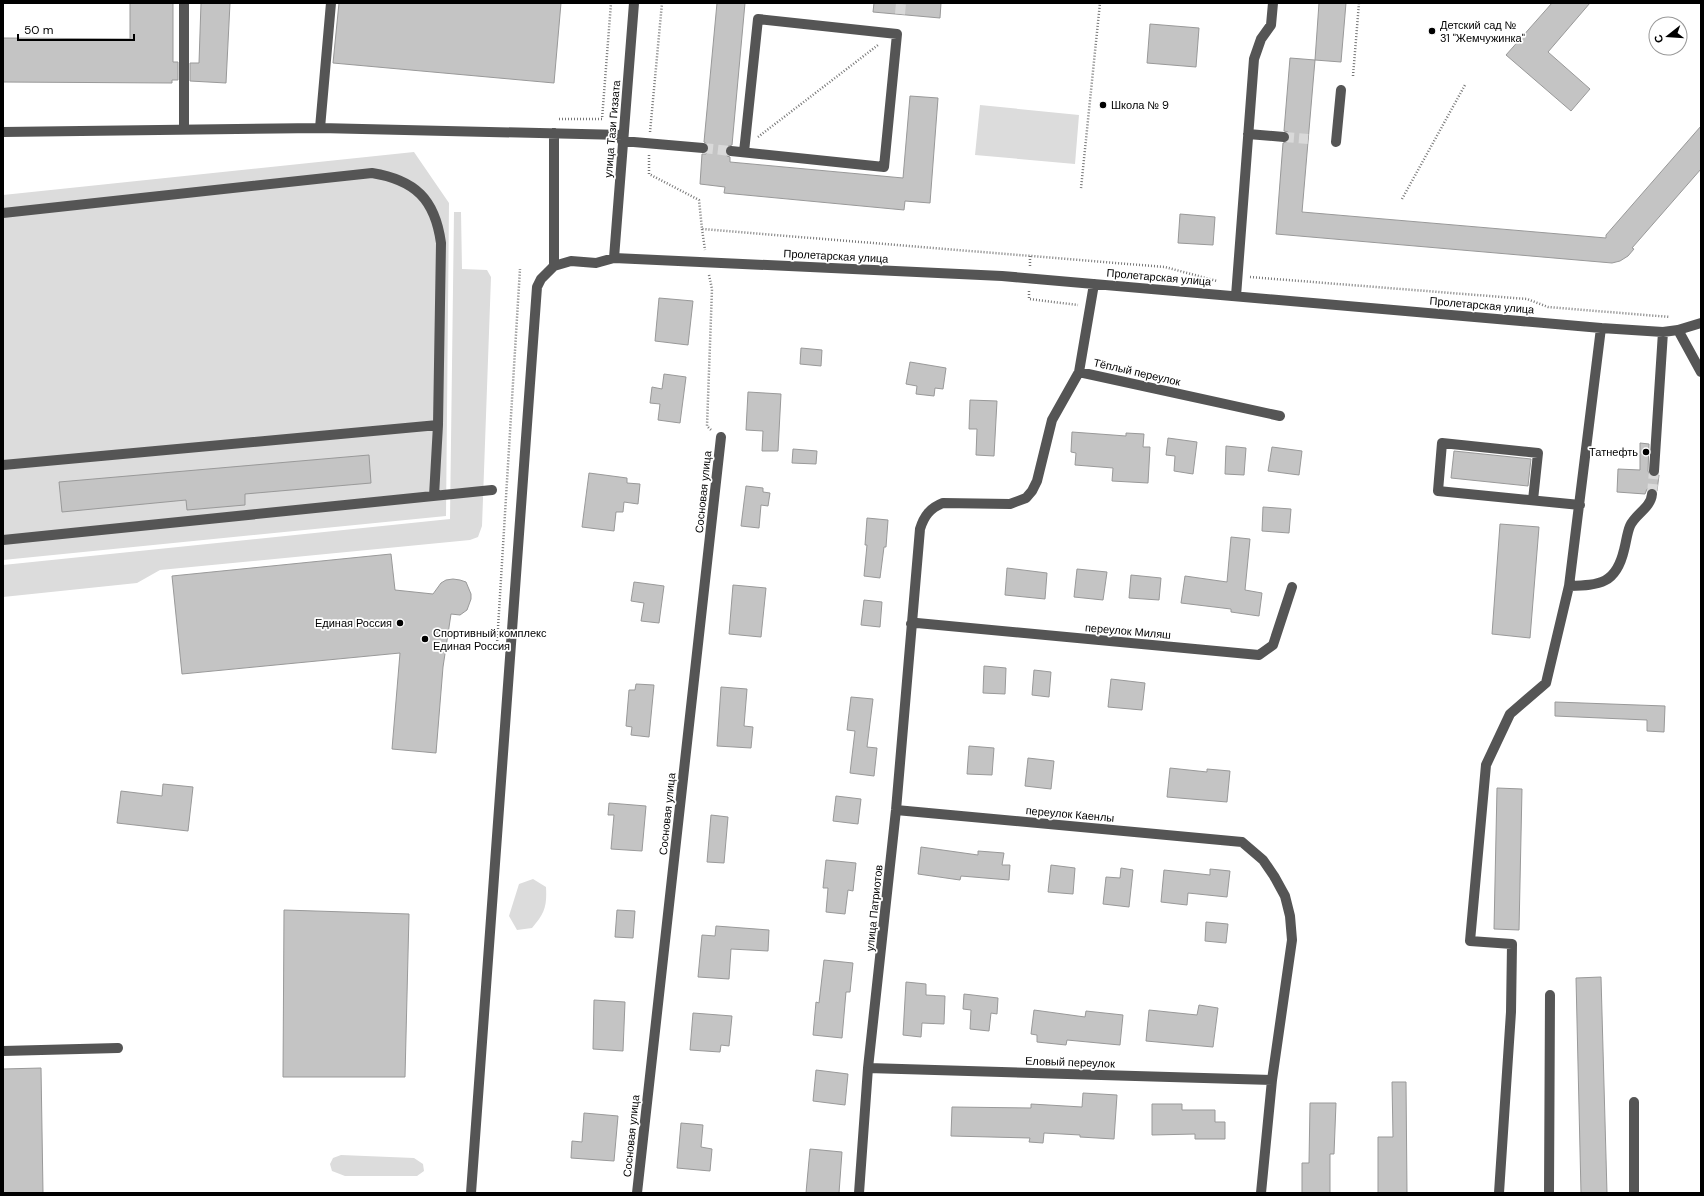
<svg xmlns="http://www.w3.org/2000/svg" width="1704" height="1196" font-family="'DM Sans',sans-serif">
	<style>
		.green { fill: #dcdcdc }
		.building { fill: #c4c4c4; stroke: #999 }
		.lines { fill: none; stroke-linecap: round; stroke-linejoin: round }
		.minor-tunnel { stroke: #d9d9d9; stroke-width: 10; stroke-dasharray: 10 5; stroke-linecap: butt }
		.path { stroke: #777; stroke-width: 2.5; stroke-dasharray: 1 2; stroke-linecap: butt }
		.minor { stroke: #555; stroke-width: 10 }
		.poi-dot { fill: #000; stroke: #fff; stroke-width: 1.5 }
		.labels { text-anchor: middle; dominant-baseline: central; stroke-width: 3.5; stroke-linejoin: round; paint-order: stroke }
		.poi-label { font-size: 11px; fill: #000; stroke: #fff; text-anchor: start }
		.street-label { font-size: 11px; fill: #000; stroke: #fff }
	</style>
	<rect width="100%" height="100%" fill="#fff"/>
	<!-- green -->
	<path class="green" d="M980,105L1079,115L1075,164L975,155Z
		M414,152L449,203L446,516L3,560V195Z
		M454,212H461L462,269L487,270L491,277L482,526L478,537L470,540L160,570L137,583L3,597V565L450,519Z
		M533,879L546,887C547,906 545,913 532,928L517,930L509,916L519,884Z
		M341,1155L414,1158L423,1164L424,1171L417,1176H345L332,1171L330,1164L333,1158Z"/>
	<!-- building -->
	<path class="building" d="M130,3H173V62H178V80H172V83L3,82V38L130,39Z
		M201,3H230L226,83L190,81V63H199Z
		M339,3H561L554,83L333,63Z
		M717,3H745L732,145L726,147L725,151L727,156L730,157V162L903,178L910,96L938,98L930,203L905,201L904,210L724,193L725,187L700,184L702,154H706L709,149V145L704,142Z
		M874,3H941L940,18L873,12Z
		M1319,3H1346L1341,62L1315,60Z
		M1552,3H1590L1548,52L1590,89L1571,111L1506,55Z
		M1150,24L1199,28L1196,67L1147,63Z
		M1290,58L1315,60L1302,212L1606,238V235L1701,126V169L1632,248L1634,249L1628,256L1620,261L1612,263L1276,234L1283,143L1289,141L1290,137L1288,132L1284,131Z
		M1180,214L1215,217L1213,245L1178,243Z
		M659,298L693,301L688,345L655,341Z
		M801,348L822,350L821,366L800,364Z
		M910,362L946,368L943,389L935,388L934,396L916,394L917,386L906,384Z
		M664,374L686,377L680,423L658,420L660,404L650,403L652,387L662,389Z
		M748,392L781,394L778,451H762L763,431L746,430Z
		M970,400L997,401L994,456L976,455L977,429H969Z
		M1072,432L1126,436V433L1144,434L1143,447H1150L1148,483L1112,481L1113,468L1075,465L1076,453L1071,452Z
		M1168,438L1197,442L1193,474L1174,471L1175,456L1166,455Z
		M1640,443L1649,444L1648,471L1651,477H1654L1659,475L1657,491L1653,488L1647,489L1645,494L1617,492L1618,469L1640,470Z
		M1226,446L1246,448L1244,475L1225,474Z
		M1272,447L1302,451L1299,475L1268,471Z
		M793,449L817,451L816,464L792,463Z
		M1454,451L1531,459L1528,486L1451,478Z
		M369,455L371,483L245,494V505L187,510L186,500L62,512L59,482Z
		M589,473L627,478V483L640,484L638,504L624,502L623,512H616L614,531L582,527Z
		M746,486L763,488V492L770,493L768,506L761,505L759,528L741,526Z
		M1263,507L1291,509L1289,533L1262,531Z
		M867,518L888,520L886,547H884L880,578L864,576L867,545H865Z
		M1500,524L1539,527L1530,638L1492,634Z
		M1231,537L1250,539L1245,590L1262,593L1259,616L1231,612V609L1181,603L1185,576L1227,582Z
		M391,554L395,590L433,594L441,583L446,580L453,579L460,580L466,582L471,594V599L467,610L460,615L451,614L443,667L436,753L392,749L400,653L182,674L172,576Z
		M1007,568L1047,573L1045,599L1005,595Z
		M1077,569L1107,572L1103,600L1074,597Z
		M1131,575L1161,578L1159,600L1129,598Z
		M634,582L664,586L659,623L641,621L644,603L631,601Z
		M733,585L766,588L761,637L729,634Z
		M864,600L882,602L880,627L861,625Z
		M984,666L1006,668L1005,694L983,693Z
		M1034,670L1051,672L1049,697L1032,695Z
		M1111,679L1145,683L1142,710L1108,707Z
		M636,684L654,685L649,737L631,735L632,727L626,726L629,690H635Z
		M721,687L747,689L744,726L753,727L751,748L717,746Z
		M851,697L873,699L867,747L877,748L874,776L850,773L855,731L847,730Z
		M1555,702L1665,706L1664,732L1647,731V720L1555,716Z
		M969,746L994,748L992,775L967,774Z
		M1028,758L1054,761L1051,789L1025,786Z
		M1170,768L1207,772V769L1230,771L1227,802L1167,797Z
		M163,784L193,787L188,831L117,823L121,791L162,796Z
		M1497,788L1522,789L1519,930L1494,929Z
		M836,796L861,799L858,824L833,821Z
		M609,803L646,806L642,851L611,849L614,815H608Z
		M711,815L728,817L724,863L707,862Z
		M921,847L978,855V851L1004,853L1002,865H1010L1009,880L961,876L960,880L918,874Z
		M826,860L856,863L853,891L848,890L845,914L826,912L828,888H823Z
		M1051,865L1075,868L1073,894L1048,892Z
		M1121,868L1133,870L1129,907L1103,904L1106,877L1120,878Z
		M1210,869L1230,871L1227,897L1188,893L1187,905L1161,902L1164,870L1210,875Z
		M284,910L409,914L405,1077H283Z
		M617,910L635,911L633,938L615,937Z
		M1206,922L1228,924L1226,943L1205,941Z
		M716,926L769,930L768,951L731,949L729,979L698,977L702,935L715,936Z
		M824,960L853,963L850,992H846L842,1038L813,1035L816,1002L819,1003Z
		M1601,977L1607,1193H1581L1576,978Z
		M906,982L926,984V995L945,996L944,1024L922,1023L921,1037L903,1035Z
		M964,994L998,998L997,1014L991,1013L989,1031L970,1029L971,1010L963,1009Z
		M594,1000L625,1002L623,1051L593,1049Z
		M1199,1005L1218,1008L1213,1047L1146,1041L1149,1010L1197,1015Z
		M1034,1010L1085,1017L1086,1011L1123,1015L1120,1045L1067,1040L1066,1045L1037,1042V1035L1031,1034Z
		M693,1013L732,1016L729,1046L721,1045L720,1052L690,1050Z
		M41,1068L43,1193H3V1069Z
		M816,1070L848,1074L845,1105L813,1101Z
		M1392,1082H1406L1407,1193H1378V1137H1393Z
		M1083,1093L1117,1095L1114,1139L1080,1137V1135L1044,1133L1043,1143L1029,1142L1030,1138L951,1136L952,1107L1031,1108V1104L1082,1107Z
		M1310,1103H1336L1334,1154H1330V1193H1302V1163H1309Z
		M1152,1104H1182V1110H1215V1122H1225V1139H1195V1134L1152,1135Z
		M584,1113L618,1116L614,1161L571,1158L572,1141L582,1142Z
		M681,1123L703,1125L701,1147L712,1149L710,1171L677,1168Z
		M810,1149L842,1152L839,1193H806Z"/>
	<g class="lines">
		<!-- minor-tunnel -->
		<path class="minor-tunnel" d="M900,14L901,3
			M1284,137L1308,139
			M703,148L731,151
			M1652,494L1654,471"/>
		<!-- path -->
		<path class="path" d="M1353,76L1359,3
			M559,119H602L611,3
			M650,132L662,3
			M758,137L878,45
			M649,155V174L699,200L702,229L1165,267L1217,281
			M1081,188L1100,3
			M1402,199L1465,85
			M702,229L705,250
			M1030,266V256
			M709,275L712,289L707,426L712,431
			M1250,277L1527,299L1548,307L1670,317
			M1029,291V299L1078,305
			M497,644L520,269"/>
		<!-- minor -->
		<path class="minor" d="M184,3V130
			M320,128L331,3
			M3,132L320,128L623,135
			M1248,134L1284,137
			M622,141L703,148
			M1336,142L1341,90
			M731,151L884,167L897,34L758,19L744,152
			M3,213L372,173C415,180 435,199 441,243L438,425L434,496
			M614,258L634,3
			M554,266V133
			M1236,296L1254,59L1261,39L1271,25L1273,3
			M1678,330L1701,372
			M1079,372L1280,416
			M3,465L438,425
			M1654,471L1663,332
			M1533,500L1538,453L1442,443L1438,491L1580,505
			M3,540L492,490
			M1569,586C1600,585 1616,584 1624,550C1626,543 1627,533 1630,526C1635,514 1651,508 1652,494
			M911,624L917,623L1259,655L1273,645L1292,587
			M896,810L1242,842L1263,860L1274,876L1285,896L1290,916L1292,940L1272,1080L1261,1193
			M3,1051L118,1048
			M868,1068L1272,1080
			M471,1193L537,287L541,279L554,266L571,261L596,263L614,258L1002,276L1601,328L1663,332L1678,330L1701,323
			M637,1193L721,437
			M859,1193L868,1068L896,810L920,529C924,516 930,508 943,503L1010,504L1026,498L1032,491L1037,481L1052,420L1079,372L1094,284
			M1499,1193L1511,1012L1512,944L1470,941L1486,765L1510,714L1546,683L1569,586L1601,328
			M1549,1193L1550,995
			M1634,1193V1102"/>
	</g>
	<!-- markers -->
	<g class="poi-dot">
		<circle cx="1432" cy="31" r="4"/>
		<circle cx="1103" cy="105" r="4"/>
		<circle cx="1646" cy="452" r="4"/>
		<circle cx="400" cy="623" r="4"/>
		<circle cx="425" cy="639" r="4"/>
	</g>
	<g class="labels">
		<!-- poi labels -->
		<g class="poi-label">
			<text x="1440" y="25">Детский сад №<tspan x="1440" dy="13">31 "Жемчужинка"</tspan></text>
			<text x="1111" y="105">Школа № 9</text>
			<text x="1638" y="452" text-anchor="end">Татнефть</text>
			<text x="392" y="623" text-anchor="end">Единая Россия</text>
			<text x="433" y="633">Спортивный комплекс<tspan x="433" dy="13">Единая Россия</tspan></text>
		</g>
		<!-- street labels -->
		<g class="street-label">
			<text transform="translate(612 129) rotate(-85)">улица Тази Гиззата</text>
			<text transform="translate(836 256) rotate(3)">Пролетарская улица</text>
			<text transform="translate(1159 277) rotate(5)">Пролетарская улица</text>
			<text transform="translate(1482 305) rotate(5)">Пролетарская улица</text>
			<text transform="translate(1137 372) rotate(13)">Тёплый переулок</text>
			<text transform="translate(703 492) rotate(-84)">Сосновая улица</text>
			<text transform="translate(1128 631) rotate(5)">переулок Миляш</text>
			<text transform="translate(667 814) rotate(-84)">Сосновая улица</text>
			<text transform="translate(1070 814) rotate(5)">переулок Каенлы</text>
			<text transform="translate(874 908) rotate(-84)">улица Патриотов</text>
			<text transform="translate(1070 1062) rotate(2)">Еловый переулок</text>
			<text transform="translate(631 1136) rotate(-84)">Сосновая улица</text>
		</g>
	</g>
	<!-- border -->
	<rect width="1704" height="1196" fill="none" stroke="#000000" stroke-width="8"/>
	<!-- north arrow -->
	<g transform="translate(1668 36) rotate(253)"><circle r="19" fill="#ffffff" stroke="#999999"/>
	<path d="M0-3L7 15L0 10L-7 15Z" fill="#000000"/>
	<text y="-6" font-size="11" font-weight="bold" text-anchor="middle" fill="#000000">С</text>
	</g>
	<!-- scale -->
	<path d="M18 34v6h116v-6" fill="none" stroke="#000000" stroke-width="2"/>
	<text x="24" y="34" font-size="12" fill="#000000" stroke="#ffffff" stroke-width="3" paint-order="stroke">50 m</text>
</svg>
